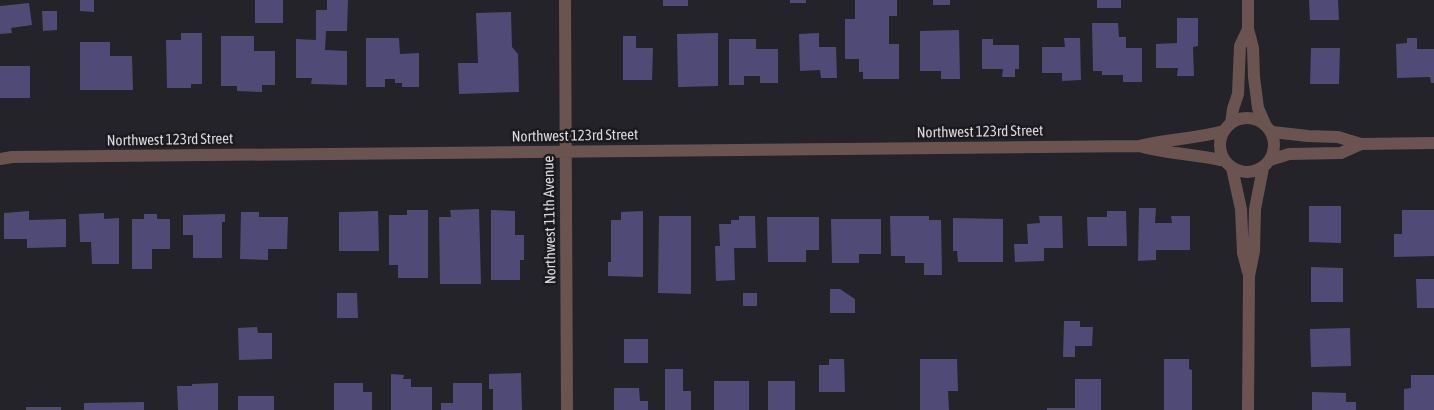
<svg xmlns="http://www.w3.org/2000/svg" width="1434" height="410" font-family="'Asap Condensed',sans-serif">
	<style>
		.building { fill: #504a76 }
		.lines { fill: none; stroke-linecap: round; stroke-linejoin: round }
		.street { stroke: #6b544f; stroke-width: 12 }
		.labels { text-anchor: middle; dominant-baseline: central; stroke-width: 5; stroke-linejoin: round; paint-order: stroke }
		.street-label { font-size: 15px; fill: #d9d9dc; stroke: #1a1a1f }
	</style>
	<rect width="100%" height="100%" fill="#242329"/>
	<!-- building -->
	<path class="building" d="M80,0H94V12L80,11Z
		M255,0H283V23H255Z
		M327,0H348L347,31H326L325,50L347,51V85L311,84L312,78H296V39L316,40V10H327Z
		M663,0H688V6H663Z
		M790,0H806V3H790Z
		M855,0H897V16H889V44H899V79H863V72H859V59H845V19H855Z
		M933,0H950V5H933Z
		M1097,0H1121V8H1097Z
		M1309,0H1338L1339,20H1310Z
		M29,3L32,25L11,28L12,33L0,34V6Z
		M42,11H57V30L43,31Z
		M511,12L512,47L518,54L519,92L459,94L458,63H478L476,13Z
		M1177,18H1198V46L1193,47L1194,76H1177L1178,68H1156V44L1177,43Z
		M1092,23H1118L1119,37H1126V48H1142V82H1123V75H1102V71H1093Z
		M959,30L960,79H941V71H920V31Z
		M181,33H202V84H191V88H167L166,40H181Z
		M718,33V86L678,87L677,34Z
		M819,33V47H836L837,78H821L820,70L800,71L799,34Z
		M221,36H254V51H275V85H262V92L237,91V86H221Z
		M623,36H636V48H653L652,80H623Z
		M366,38H399L400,54L419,53V87H402V83H395V79H385V87H366Z
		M1064,38H1080L1081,80L1062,81V73H1042V47H1065Z
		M1407,38H1417V49H1434V83H1431L1430,77L1397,78L1396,44L1407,43Z
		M729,39H756V49H778V83H760V76H744V85H729Z
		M982,39H993V45H1019V69H1015V77H1002L1003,69H982Z
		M80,42H110V56H132L133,90H80Z
		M1311,48H1340L1339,84H1310Z
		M0,66H30V98H0Z
		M1309,206H1341V243L1309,242Z
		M1139,208H1156L1155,223H1172L1171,216H1190V250H1156V260L1138,261Z
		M479,209L481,284H440L439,217H451L450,210Z
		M407,210H428V278H398V265H389V215H407Z
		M491,210L515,211V235H524V260H520V280H491Z
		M1402,210H1434V256L1394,257V234H1402Z
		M29,211V220L66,219V247L27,248V239H4V213Z
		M378,211L379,251H339V212Z
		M643,211V277L608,276V262H611V220H621V212Z
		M1107,211H1126L1127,246H1088L1087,217H1107Z
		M241,212H259V217H288L287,249H268V260L240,259Z
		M104,213V219L119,218V264H92L91,242H80L79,214Z
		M144,214H157V219H170V249H152V269H132V219H144Z
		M225,214V222H222V258H193V235H183V215Z
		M659,216H691V294L658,293Z
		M739,216H755L756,248H734L735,280L716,281L715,246H720L719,224H731V220H739Z
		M890,216H929V220H941L942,275H924V263H905V256H891Z
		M1039,216H1062L1063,248H1044V261L1015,262L1014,244H1028L1027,224L1040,223Z
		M767,217H819V250H806V262H768Z
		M953,218L1003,219V262H958L957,251H953Z
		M831,219H881V254H859V263H832Z
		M1311,267L1343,268V302H1311Z
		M1416,279H1434V308H1417Z
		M830,289H840L855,299V313H830Z
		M337,293H357L358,318H337Z
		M743,293H757V306H743Z
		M1064,321H1080V327H1093L1092,346H1075V357H1063Z
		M257,327L258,333H272V359L239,360L238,328Z
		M1350,328L1351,366L1311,367L1310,329Z
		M624,339H648V363H624Z
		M829,359H844L845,392H819V365H829Z
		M920,359H957L958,391H948L949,410H920Z
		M1164,359H1189V369L1192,370V410H1164Z
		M665,369H683V391H691V410H665Z
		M521,373L522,410H493V389H489V374Z
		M391,374L404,375L403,379H411V387H432V410H391Z
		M1411,375H1434V410H1404V389L1411,388Z
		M1075,379H1101V410H1047V408H1075Z
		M714,381H749V410H714Z
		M768,381H795V410H768Z
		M218,383V410H178L177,386H192V384Z
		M334,383H363V392H372V410H334Z
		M453,383H482V410H441V403H453Z
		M614,388H639L640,401H648V410H614Z
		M1312,392L1346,393V402H1356V410H1312Z
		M238,396H274V410H238Z
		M144,402V410H84V403Z
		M26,407H61V410H26Z"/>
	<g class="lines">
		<!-- street -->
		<path class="street" d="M565,0L567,410
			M1248,0V29L1253,48L1254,77L1258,108L1265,124
			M1220 145a27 27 0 1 1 54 0a27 27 0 1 1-54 0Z
			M1231,123L1233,109L1238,94L1240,46L1248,29
			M1272,132L1308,136L1338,137L1361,144L1434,143
			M1139,146C1167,154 1196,154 1225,161
			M0,159L12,157L1139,146C1167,139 1195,139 1224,131
			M1270,160L1289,154L1341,153L1361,144
			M1232,168L1241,209L1243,253L1248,272
			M1248,410L1249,276L1254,251L1255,209L1263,168"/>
	</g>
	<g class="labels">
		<!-- street labels -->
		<g class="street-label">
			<text transform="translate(980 131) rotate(-1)">Northwest 123rd Street</text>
			<text transform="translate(575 135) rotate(-1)">Northwest 123rd Street</text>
			<text transform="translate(170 139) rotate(-1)">Northwest 123rd Street</text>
			<text transform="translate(549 220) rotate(-91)">Northwest 11th Avenue</text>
		</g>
	</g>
</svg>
